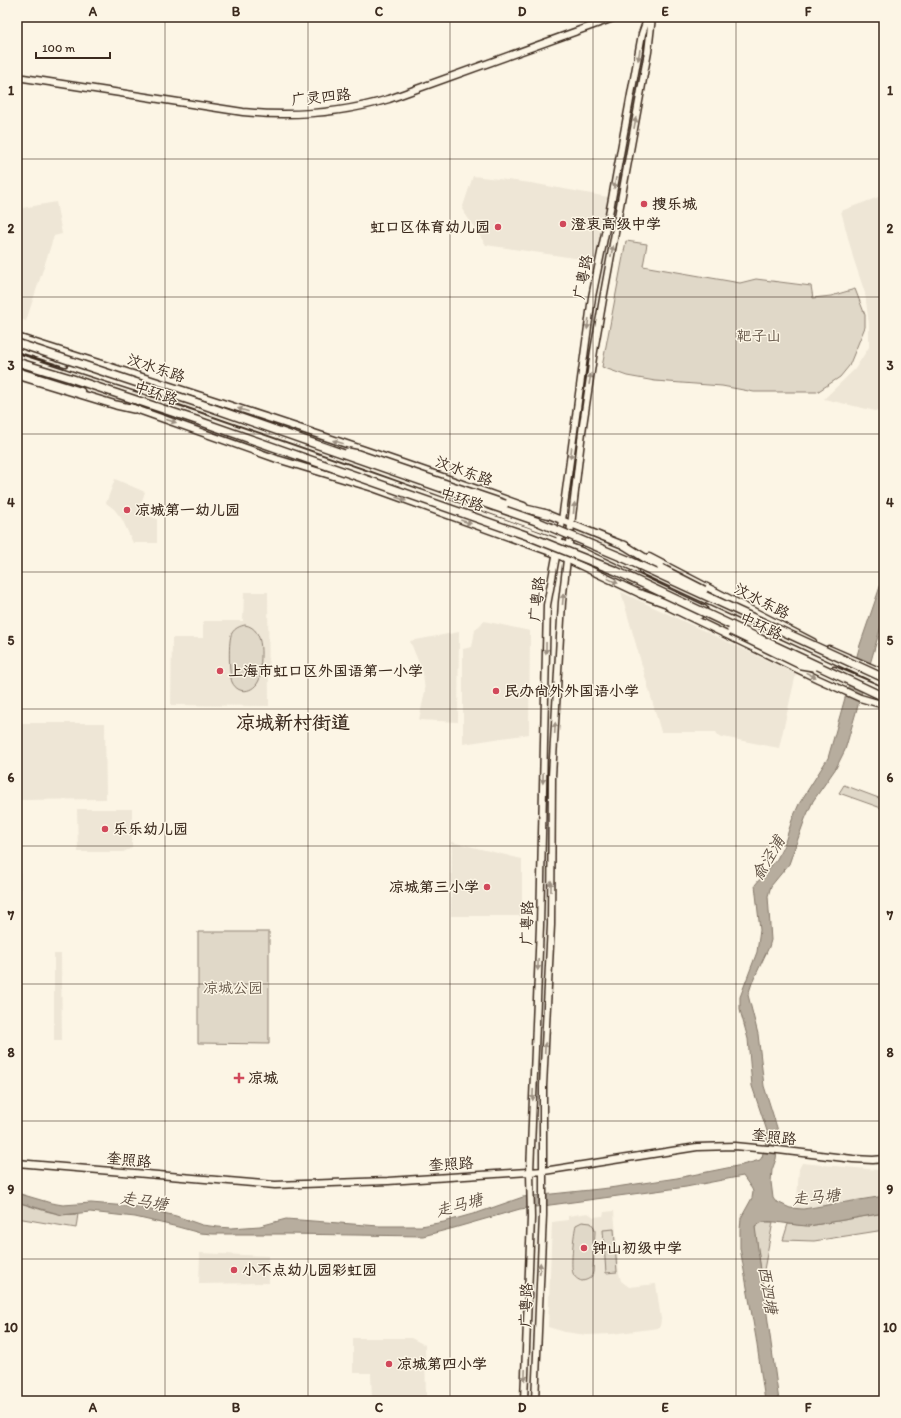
<svg xmlns="http://www.w3.org/2000/svg" width="901" height="1418" font-family="Itim,'LXGW WenKai TC',sans-serif">
	<style>
		.built { fill: #eee6d6 }
		.green { fill: #e0d8c8; stroke: #8e8173 }
		.water { fill: #b7ad9e; stroke: #85796b }
		.lines { fill: none; stroke-linecap: round; stroke-linejoin: round }
		.secondary-casing { stroke: #3b2a1e; stroke-width: 9 }
		.primary-casing { stroke: #3b2a1e; stroke-width: 9 }
		.highway-casing { stroke: #3b2a1e; stroke-width: 10 }
		.secondary { stroke: #fcf5e5; stroke-width: 6 }
		.primary { stroke: #fcf5e5; stroke-width: 6 }
		.highway { stroke: #fcf5e5; stroke-width: 7 }
		.highway-bridge-casing { stroke: #3b2a1e; stroke-width: 10; stroke-linecap: butt }
		.highway-bridge { stroke: #fcf5e5; stroke-width: 7 }
		.oneway { fill: #9c9082 }
		.grid { fill: none; stroke: #3b2a1e; stroke-width: 1; stroke-opacity: 0.55 }
		.poi-dot { fill: #d1495b; stroke: #fcf5e5; stroke-width: 1.5 }
		.labels { text-anchor: middle; dominant-baseline: central; stroke-width: 3; stroke-linejoin: round; paint-order: stroke }
		.street-label { font-size: 15px; fill: #3b2a1e; stroke: #fcf5e5 }
		.poi-label { font-size: 15px; font-weight: bold; fill: #3b2a1e; stroke: #fcf5e5; text-anchor: start }
		.park-label { font-size: 15px; fill: #645648; stroke: #fcf5e5 }
		.water-label { font-size: 16px; font-style: italic; fill: #605144; stroke: #fcf5e5 }
		.district-label { font-size: 19px; font-weight: bold; fill: #3b2a1e; stroke: #fcf5e5 }
		.neatline { fill: none; stroke: #3b2a1e; stroke-width: 1.5 }
		.grid-label { font-size: 13px; text-anchor: middle; font-weight: bold; fill: #3b2a1e }
	</style>
	<rect width="100%" height="100%" fill="#fcf5e5"/>
	<filter id="ink" filterUnits="userSpaceOnUse"><feTurbulence type="fractalNoise" baseFrequency=".025" numOctaves="2"/><feDisplacementMap in="SourceGraphic" scale="8" xChannelSelector="R" yChannelSelector="G"/><feConvolveMatrix kernelMatrix="1 2 1 2 8 2 1 2 1" color-interpolation-filters="sRGB"/></filter>
	<g filter="url(#ink)">
		<!-- built -->
		<path class="built" d="M473,176L531,183L608,197L595,261L486,245L462,209Z
			M884,195V413L824,399L855,369L869,347V325L865,293L853,257L841,211Z
			M56,202L62,234L54,236L26,321L17,318V209Z
			M115,479L145,492L138,512L157,519V543H133L122,519L114,509L106,503Z
			M244,592H268L269,706L171,705L172,638H203V621H243Z
			M621,592L796,674L779,748L718,736L716,732H661Z
			M484,621L530,631L529,734L463,744V649L472,647L475,630Z
			M459,632L458,722L419,720L425,691L423,673L410,641Z
			M17,723H105L106,799L17,800Z
			M77,809H132V848L123,852H78Z
			M452,842L522,859V916H451Z
			M17,845H20L21,920H17Z
			M54,954H61L62,1041H54Z
			M802,1163L867,1169L879,1170L884,1168V1195L847,1202L803,1208H794L797,1199L799,1169Z
			M614,1211L619,1273L621,1281L629,1287L656,1284L661,1319L660,1326L658,1328L612,1334L587,1335L565,1332L548,1327L552,1222L568,1220V1216L588,1213L594,1217L603,1216L604,1212Z
			M200,1253L268,1256L269,1283L199,1284Z
			M353,1338H411L425,1345L426,1401H372L371,1373H353Z"/>
		<!-- green -->
		<path class="green" d="M626,241L647,244L643,266L740,283L756,279L811,286L813,298L831,296L855,289L865,315V327L849,366L840,377L817,392H754L722,386L655,381L627,376L602,367Z
			M245,625C267,629 260,661 260,677C257,691 239,697 232,682C229,675 228,639 232,633C235,628 240,626 245,625Z
			M844,785L884,800V809L839,793Z
			M198,932H269V1044L198,1043Z
			M17,1202C37,1208 57,1217 78,1214L76,1228L17,1218Z
			M884,1213V1230L814,1241L783,1240L788,1224L809,1226Z
			M582,1222L591,1223L594,1227L595,1231L593,1272C592,1278 588,1280 582,1281C578,1280 574,1277 573,1273C570,1266 574,1232 576,1225Z
			M761,1222H773L763,1275L764,1291L755,1231V1227Z
			M614,1229L617,1272L606,1273L603,1230Z"/>
		<!-- water -->
		<path class="water" d="M884,575V616L845,750L836,768L813,801L805,819L789,864L771,886L768,896L771,940L769,947L752,983L748,995L758,1034L764,1086L779,1134L776,1159L772,1170L771,1182L773,1198L775,1201L790,1208L803,1209L884,1196V1213L809,1226C795,1226 774,1220 763,1222C760,1223 758,1225 755,1227L779,1401H765L756,1338L740,1248V1230L741,1218L752,1198L753,1192L752,1189L743,1176L686,1187L520,1209L454,1228L423,1236L286,1234H213L200,1233L178,1227L135,1217L90,1212L62,1215L17,1202V1193L51,1203L63,1205L91,1203L139,1207L176,1216L202,1225L218,1227L231,1228L260,1226L286,1219L379,1226H421L444,1222L480,1212L523,1197L609,1188L677,1178L742,1165L760,1160L762,1157L768,1134L752,1086L748,1039L740,1010V997L757,952L760,930L755,885L777,859L784,845L792,820L799,804L828,758L860,645Z"/>
		<g class="lines">
			<!-- secondary casing -->
			<g class="secondary-casing">
				<path id="secondary" d="M17,77L243,112C292,117 342,113 389,99L616,17
					M17,1163L275,1185L388,1181L544,1171L697,1147L735,1146L778,1150L853,1159L873,1160L884,1159
					M524,1401L531,1218L530,1172L540,926L547,605L560,535L592,297L611,204L642,34L648,17
					M535,1401L543,1215V1086L551,925L552,776L562,602L582,432L594,351L603,299L648,52L652,17"/>
			</g>
			<!-- primary casing -->
			<g class="primary-casing">
				<path id="primary" d="M17,337C187,391 356,445 524,506
					M17,348L65,363
					M17,357L193,414L526,530L581,551L704,609
					M17,371L81,391
					M154,392L372,468L562,536
					M130,407L277,459L373,488L556,554L645,596
					M544,513L628,547
					M649,557L813,642
					M642,570L884,683
					M669,607L818,679L860,698L884,705
					M829,649L884,673
					M834,670L884,691"/>
			</g>
			<!-- highway casing -->
			<g class="highway-casing">
				<path id="highway" d="M17,375L116,405L134,409
					M505,504L547,514
					M624,545L661,568
					M641,594L699,615"/>
			</g>
			<!-- secondary -->
			<use href="#secondary" class="secondary"/>
			<!-- primary -->
			<use href="#primary" class="primary"/>
			<!-- highway -->
			<use href="#highway" class="highway"/>
			<!-- highway-bridge casing -->
			<g class="highway-bridge-casing">
				<path id="highway-bridge" d="M17,343L201,404L536,521L628,560L884,678
					M17,362L70,378L199,421L528,536L616,571L884,697
					M348,452L358,454L505,504
					M661,568L704,590
					M731,631L801,665L813,667"/>
			</g>
			<!-- highway-bridge -->
			<use href="#highway-bridge" class="highway-bridge"/>
		</g>
		<!-- one-way arrows -->
		<defs><path id="oneway-solid" d="M-6-.8H1V-3.2L6.5 0L1 3.2V.8H-6Z"/></defs>
		<g class="oneway">
			<use href="#oneway-solid" transform="translate(639 55) rotate(100)"/>
			<use href="#oneway-solid" transform="translate(635 123) rotate(-80)"/>
			<use href="#oneway-solid" transform="translate(615 183) rotate(100)"/>
			<use href="#oneway-solid" transform="translate(612 251) rotate(-79)"/>
			<use href="#oneway-solid" transform="translate(588 324) rotate(98)"/>
			<use href="#oneway-solid" transform="translate(590 379) rotate(-81)"/>
			<use href="#oneway-solid" transform="translate(243 410) rotate(-162)"/>
			<use href="#oneway-solid" transform="translate(171 421) rotate(18)"/>
			<use href="#oneway-solid" transform="translate(338 442) rotate(-162)"/>
			<use href="#oneway-solid" transform="translate(571 453) rotate(97)"/>
			<use href="#oneway-solid" transform="translate(401 499) rotate(20)"/>
			<use href="#oneway-solid" transform="translate(574 508) rotate(-84)"/>
			<use href="#oneway-solid" transform="translate(466 522) rotate(19)"/>
			<use href="#oneway-solid" transform="translate(613 581) rotate(26)"/>
			<use href="#oneway-solid" transform="translate(563 599) rotate(-85)"/>
			<use href="#oneway-solid" transform="translate(546 648) rotate(91)"/>
			<use href="#oneway-solid" transform="translate(811 675) rotate(26)"/>
			<use href="#oneway-solid" transform="translate(555 728) rotate(-87)"/>
			<use href="#oneway-solid" transform="translate(543 778) rotate(91)"/>
			<use href="#oneway-solid" transform="translate(551 886) rotate(-89)"/>
			<use href="#oneway-solid" transform="translate(538 965) rotate(92)"/>
			<use href="#oneway-solid" transform="translate(545 1048) rotate(-87)"/>
			<use href="#oneway-solid" transform="translate(533 1095) rotate(92)"/>
			<use href="#oneway-solid" transform="translate(540 1268) rotate(-87)"/>
			<use href="#oneway-solid" transform="translate(525 1375) rotate(92)"/>
		</g>
	</g>
	<!-- grid -->
	<path class="grid" d="M165,17V1401M308,17V1401M450,17V1401M593,17V1401M736,17V1401M17,159H884M17,297H884M17,434H884M17,572H884M17,709H884M17,846H884M17,984H884M17,1121H884M17,1259H884"/>
	<!-- markers -->
	<g class="poi-dot">
		<circle cx="644" cy="204" r="4"/>
		<circle cx="563" cy="224" r="4"/>
		<circle cx="498" cy="227" r="4"/>
		<circle cx="127" cy="510" r="4"/>
		<circle cx="220" cy="671" r="4"/>
		<circle cx="496" cy="691" r="4"/>
		<circle cx="105" cy="829" r="4"/>
		<circle cx="487" cy="887" r="4"/>
		<path d="M237 1072h4v4h4v4h-4v4h-4v-4h-4v-4h4z"/>
		<circle cx="584" cy="1248" r="4"/>
		<circle cx="234" cy="1270" r="4"/>
		<circle cx="389" cy="1364" r="4"/>
	</g>
	<g class="labels">
		<!-- street labels -->
		<g class="street-label">
			<text transform="translate(321 97) rotate(-6)">广灵四路</text>
			<text transform="translate(583 277) rotate(-79)">广粤路</text>
			<text transform="translate(156 368) rotate(18)">汶水东路</text>
			<text transform="translate(156 393) rotate(19)">中环路</text>
			<text transform="translate(464 471) rotate(20)">汶水东路</text>
			<text transform="translate(462 499) rotate(19)">中环路</text>
			<text transform="translate(537 599) rotate(-84)">广粤路</text>
			<text transform="translate(762 601) rotate(27)">汶水东路</text>
			<text transform="translate(761 626) rotate(25)">中环路</text>
			<text transform="translate(527 923) rotate(-89)">广粤路</text>
			<text transform="translate(774 1137) rotate(6)">奎照路</text>
			<text transform="translate(129 1160) rotate(5)">奎照路</text>
			<text transform="translate(451 1164) rotate(-3)">奎照路</text>
			<text transform="translate(526 1305) rotate(-88)">广粤路</text>
		</g>
		<!-- poi labels -->
		<g class="poi-label">
			<text x="652" y="204">搜乐城</text>
			<text x="571" y="224">澄衷高级中学</text>
			<text x="490" y="227" text-anchor="end">虹口区体育幼儿园</text>
			<text x="135" y="510">凉城第一幼儿园</text>
			<text x="228" y="671">上海市虹口区外国语第一小学</text>
			<text x="504" y="691">民办尚外外国语小学</text>
			<text x="113" y="829">乐乐幼儿园</text>
			<text x="479" y="887" text-anchor="end">凉城第三小学</text>
			<text x="248" y="1078">凉城</text>
			<text x="592" y="1248">钟山初级中学</text>
			<text x="242" y="1270">小不点幼儿园彩虹园</text>
			<text x="397" y="1364">凉城第四小学</text>
		</g>
		<!-- park labels -->
		<g class="park-label">
			<text x="759" y="336">靶子山</text>
			<text x="233" y="988">凉城公园</text>
		</g>
		<!-- water labels -->
		<g class="water-label">
			<text transform="translate(768 858) rotate(-59)">俞泾浦</text>
			<text transform="translate(816 1197) rotate(-5)">走马塘</text>
			<text transform="translate(144 1201) rotate(9)">走马塘</text>
			<text transform="translate(459 1205) rotate(-15)">走马塘</text>
			<text transform="translate(768 1290) rotate(81)">西泗塘</text>
		</g>
		<!-- district labels -->
		<g class="district-label">
			<text x="293" y="722">凉城新村街道</text>
		</g>
	</g>
	<!-- margin -->
	<rect width="901" height="1418" fill="none" stroke="#fcf5e5" stroke-width="44"/>
	<!-- scale -->
	<path d="M36 52v6h74v-6" fill="none" stroke="#3b2a1e" stroke-width="2"/>
	<text x="42" y="52" font-size="12" fill="#3b2a1e" stroke="#fcf5e5" stroke-width="3" paint-order="stroke">100 m</text>
	<rect x="22" y="22" width="857" height="1374" class="neatline"/>
	<g class="grid-label">
		<text x="93" y="16">A</text>
		<text x="236" y="16">B</text>
		<text x="379" y="16">C</text>
		<text x="522" y="16">D</text>
		<text x="665" y="16">E</text>
		<text x="808" y="16">F</text>
		<text x="11" y="95">1</text>
		<text x="890" y="95">1</text>
		<text x="11" y="233">2</text>
		<text x="890" y="233">2</text>
		<text x="11" y="370">3</text>
		<text x="890" y="370">3</text>
		<text x="11" y="507">4</text>
		<text x="890" y="507">4</text>
		<text x="11" y="645">5</text>
		<text x="890" y="645">5</text>
		<text x="11" y="782">6</text>
		<text x="890" y="782">6</text>
		<text x="11" y="920">7</text>
		<text x="890" y="920">7</text>
		<text x="11" y="1057">8</text>
		<text x="890" y="1057">8</text>
		<text x="11" y="1194">9</text>
		<text x="890" y="1194">9</text>
		<text x="11" y="1332">10</text>
		<text x="890" y="1332">10</text>
		<text x="93" y="1412">A</text>
		<text x="236" y="1412">B</text>
		<text x="379" y="1412">C</text>
		<text x="522" y="1412">D</text>
		<text x="665" y="1412">E</text>
		<text x="808" y="1412">F</text>
	</g>
</svg>
